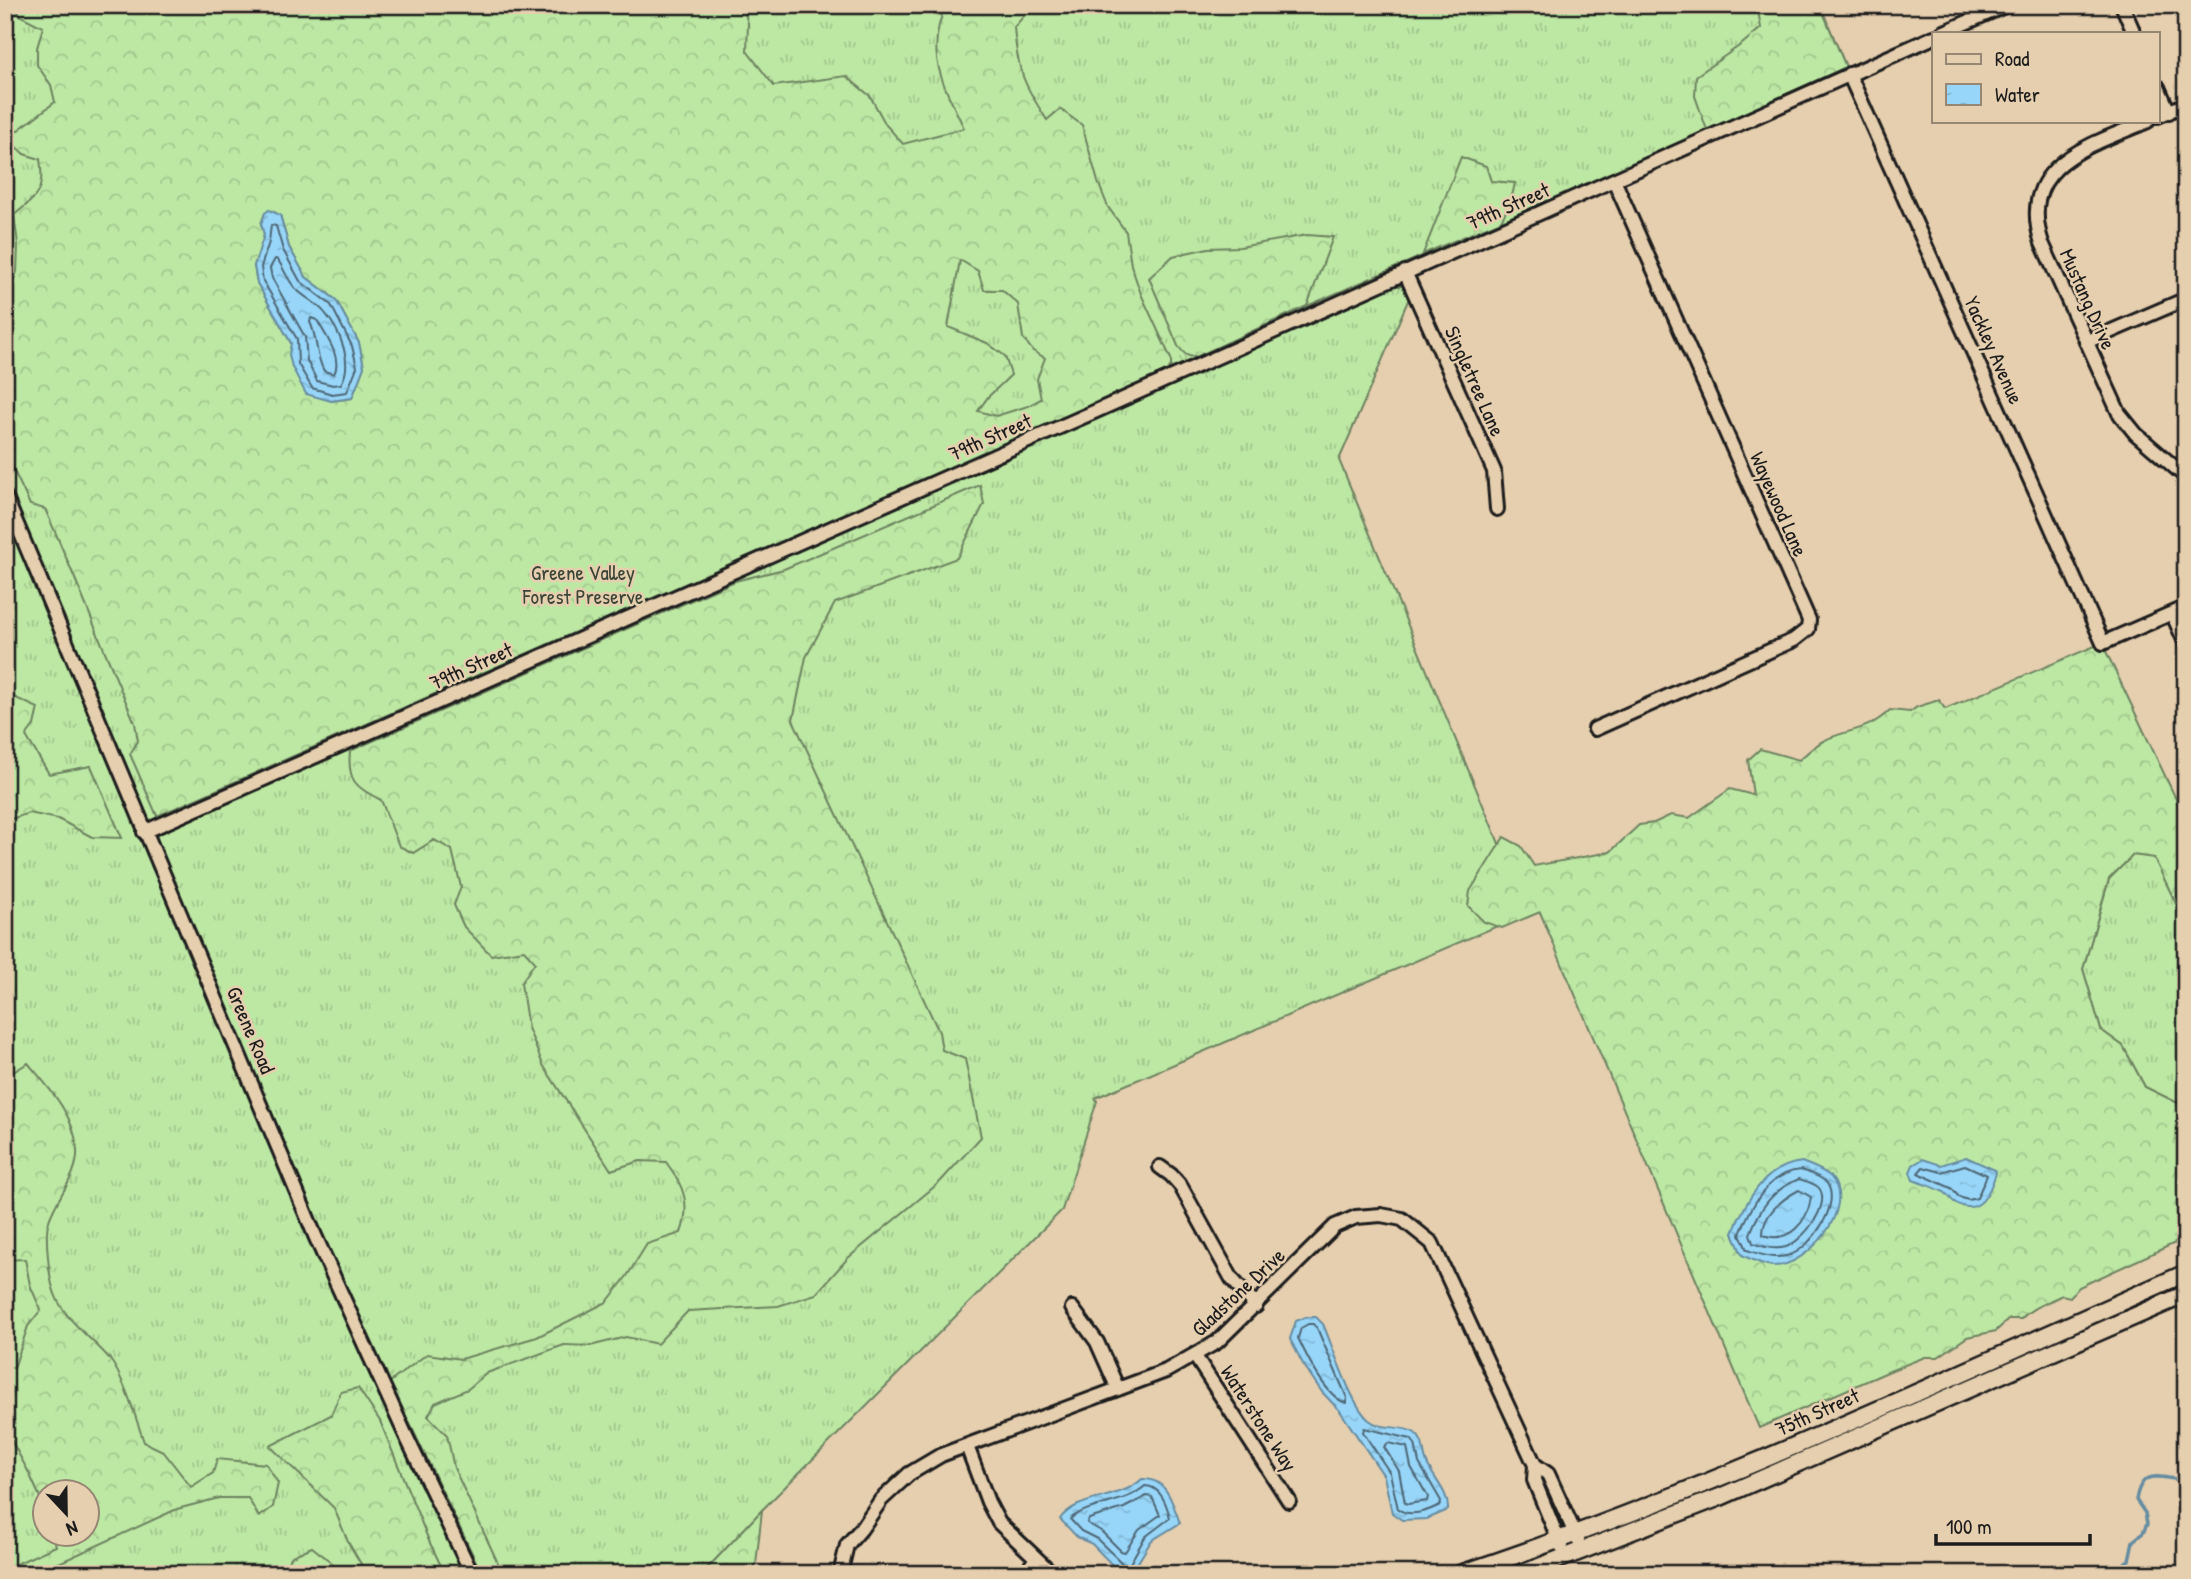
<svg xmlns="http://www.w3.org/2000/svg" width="2191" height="1579" font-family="'Patrick Hand',sans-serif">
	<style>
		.grass { fill: url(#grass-tufts); stroke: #6c8260; stroke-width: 2; fill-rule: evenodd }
		.forest { fill: url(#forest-crowns); stroke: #6c8260; stroke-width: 2; fill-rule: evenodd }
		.water { fill: url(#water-ripples); stroke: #668ca1; stroke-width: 2 }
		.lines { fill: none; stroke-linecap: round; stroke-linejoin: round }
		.shore { stroke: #4e6674; stroke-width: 2 }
		.stream { stroke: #668ca1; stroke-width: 3.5 }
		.minor-casing { stroke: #1c1c1c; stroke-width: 18 }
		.major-casing { stroke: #1c1c1c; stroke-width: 21 }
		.minor { stroke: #e6cfaf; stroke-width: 12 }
		.major { stroke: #e6cfaf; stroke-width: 16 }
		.labels { text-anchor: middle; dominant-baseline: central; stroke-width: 5; stroke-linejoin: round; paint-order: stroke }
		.street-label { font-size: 21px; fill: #1c1c1c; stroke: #e6cfaf }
		.park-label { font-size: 21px; fill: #3c4537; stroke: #e6cfaf }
	</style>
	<defs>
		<pattern id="grass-tufts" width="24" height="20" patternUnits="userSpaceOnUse" patternTransform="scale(1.75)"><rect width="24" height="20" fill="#bde8a4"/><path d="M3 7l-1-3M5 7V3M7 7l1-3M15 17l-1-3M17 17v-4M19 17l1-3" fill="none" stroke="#a2c68d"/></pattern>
		<pattern id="forest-crowns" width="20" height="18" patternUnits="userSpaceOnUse" patternTransform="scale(1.75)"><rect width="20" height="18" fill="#bde8a4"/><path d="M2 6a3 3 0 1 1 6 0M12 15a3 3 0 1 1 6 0" fill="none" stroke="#a2c68d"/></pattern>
		<pattern id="water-ripples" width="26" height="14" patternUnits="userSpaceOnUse" patternTransform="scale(1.75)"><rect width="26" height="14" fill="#98d6f9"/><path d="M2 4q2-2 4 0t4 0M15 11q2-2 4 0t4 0" fill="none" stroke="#82b7d5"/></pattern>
	</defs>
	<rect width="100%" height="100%" fill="#e6cfaf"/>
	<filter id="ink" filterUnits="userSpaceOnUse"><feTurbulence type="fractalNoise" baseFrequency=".0143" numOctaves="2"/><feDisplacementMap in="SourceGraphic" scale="14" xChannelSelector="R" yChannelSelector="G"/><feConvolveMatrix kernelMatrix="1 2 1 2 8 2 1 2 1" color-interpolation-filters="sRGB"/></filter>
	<g filter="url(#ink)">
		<!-- grass -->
		<path class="grass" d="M5,5H1820L1846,67L1610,174L1307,306L1298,330L1394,286H1402L1410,296L1339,460L1528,913L1095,1098L1097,1101L1062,1210L762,1510L702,1574H5ZM46,1492H88V1534H46Z
			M2133,855L2154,857L2186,924V1107L2145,1087L2123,1046L2101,1030L2083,969L2109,879Z
			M2186,1280V1287L1769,1469L1590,1540L1584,1538Z"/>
		<!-- forest -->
		<path class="forest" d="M15,5H742L748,23L747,51L774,86L846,76L870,96L886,125L903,144L964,128C943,84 924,54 946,5H1034L1014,27C1017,70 1024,85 1047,120L1060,109L1082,125L1098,182L1108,207L1126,232L1131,265L1141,294L1171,359V366L1165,373L157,816L130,754L138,741L135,723C104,652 77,580 45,509L30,505L5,452V386L12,379L5,347V298L17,272L18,244L14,215C38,196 45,191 40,159L24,154L14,145L13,134L55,102L51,85L37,65V48L43,27L21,16ZM265,213L280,215L289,247L306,277L336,300L359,343L364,367L352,398L331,401L291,350V343L257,283L254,266L263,241L264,234L261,224ZM960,260L978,271L984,290H1002L1018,304L1023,338L1033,351L1045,358L1037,379L1041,399L1028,406L996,416L978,411L988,397L1011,375L1005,356L987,343L948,327Z
			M1757,5H1820L1846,67L1707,130L1695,96L1696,76L1742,44L1761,28Z
			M1461,157L1486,166L1491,181L1515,183L1511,201L1501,221L1423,254Z
			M1307,235L1333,237L1307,306L1198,356C1188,358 1185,355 1178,346L1149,278L1173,256L1208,248L1240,247Z
			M980,485L984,504L957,558L835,603L806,657L793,720L939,1032L942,1050L965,1059L981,1137L940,1182L848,1258L816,1294L778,1306L688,1311L657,1344L626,1337L590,1346L564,1345L487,1373L468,1389L435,1403L428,1416L447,1435L454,1468L503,1574H482L390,1382L427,1354L461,1359L537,1337L607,1302L627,1276L647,1244L681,1233C691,1204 684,1186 666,1162L640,1161L611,1170L543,1065L528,1028L521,983L535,962L524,950L491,955L464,927L454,905L461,887L452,850L434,840L413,853L399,846L381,800C356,787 347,782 350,751L735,581L784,569Z
			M2102,643L2186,820V924L2154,858L2133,855L2109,879L2083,969L2101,1030L2123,1046L2145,1087L2186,1107V1238L2079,1287L2070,1297L2062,1295C2047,1303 2032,1307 2021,1319H2009L1996,1331L1967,1337L1938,1357H1925L1892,1370L1759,1428L1540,912L1502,928L1484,922L1468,906L1470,891L1504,837L1521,846L1534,866L1610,852L1639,825L1654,823L1671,815L1689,818L1730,789L1753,795L1748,760L1760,749L1799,760C1807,753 1815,745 1825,740C1851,728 1867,732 1890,710L1910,712L1917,707L1939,700L1945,709Z
			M5,693L38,708L34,725L26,736L49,774L91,766L122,838L92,837L58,819L29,813L5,821Z
			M28,1063C49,1088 75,1115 77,1150C79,1176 54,1200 48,1224C45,1236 49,1276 53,1288C61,1318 90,1336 109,1358C124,1377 136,1419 144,1442L163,1451L191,1487L213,1473L217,1459L266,1464L278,1483L273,1507L259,1517L248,1498H219L177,1509L35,1574H5V1569L56,1546L53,1534H88V1492H46L45,1508L28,1471L5,1429V1366L14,1368L28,1326L41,1310L30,1285L25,1259L5,1260V1077Z
			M358,1388L380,1421L429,1541L445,1574H367L348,1542L334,1508L270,1446L331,1415L341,1392Z
			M762,1510L755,1574H702Z
			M312,1547L330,1561L338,1574H280L292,1556Z"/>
		<!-- water -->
		<path class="water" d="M269,210L280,215L289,247L306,277L336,300L359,343L364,367L352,398L331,401L306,394L292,367L289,355L291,343L257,283L254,266L264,235L261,224L265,213Z
			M1966,1157L1995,1170L1996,1173C1990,1192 1980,1217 1956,1203C1951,1201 1949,1195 1944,1192C1934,1187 1923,1184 1913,1180L1910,1172L1913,1165L1923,1159L1941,1165Z
			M1802,1162C1811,1166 1824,1170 1831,1177C1857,1208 1808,1267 1773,1266C1763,1265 1750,1259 1742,1255L1733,1233C1745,1202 1764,1166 1802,1162Z
			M1306,1317H1316L1323,1324C1333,1347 1351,1405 1369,1420C1382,1431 1402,1424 1415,1433C1423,1439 1423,1448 1425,1457C1429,1476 1449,1489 1448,1510L1427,1519L1402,1520L1392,1513L1384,1476L1340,1411L1322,1392L1303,1364L1290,1339L1296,1321Z
			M1142,1479C1168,1478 1172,1503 1180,1523L1151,1541L1134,1569V1574H1121L1092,1544L1077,1537L1060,1519C1077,1495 1121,1500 1142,1479Z"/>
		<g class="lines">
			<!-- shore -->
			<path class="shore" d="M271,225L276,226L283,250L300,281L331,305L352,346L357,367L347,392L332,394L312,388L298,364L297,339L263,281L261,267L269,242Z
				M275,259L278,260C284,269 288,281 296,289C305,298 317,303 325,313C340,331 354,363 341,384L333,385L317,381L307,361L305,337L272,278L270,268Z
				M311,318L317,320C325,335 343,358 334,374L324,371C315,355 318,339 310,322Z
				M1965,1165L1987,1175L1977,1198L1968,1200L1959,1197L1951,1188L1918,1173L1923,1167L1941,1172Z
				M1801,1170C1809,1173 1820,1176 1826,1182C1843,1203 1811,1248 1790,1255C1775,1260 1762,1255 1747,1250L1740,1234C1750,1208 1768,1172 1801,1170Z
				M1799,1179C1805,1181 1815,1183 1819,1188C1832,1205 1802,1242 1786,1247C1774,1250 1764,1247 1753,1243L1750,1234C1760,1208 1772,1190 1799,1179Z
				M1799,1190L1811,1197C1808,1222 1789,1244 1763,1235C1762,1215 1782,1199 1799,1190Z
				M1308,1324H1313L1317,1328L1347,1398L1346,1403C1326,1397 1307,1357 1298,1338L1301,1328Z
				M1364,1428L1411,1439L1415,1444L1419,1463L1441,1501L1440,1505C1428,1511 1410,1518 1398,1509L1390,1473L1363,1432Z
				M1388,1443L1407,1447L1411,1467L1428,1497L1427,1501L1408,1504L1405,1503L1399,1471L1384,1447Z
				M1145,1486C1161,1486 1167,1505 1170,1518L1145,1537L1129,1565L1125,1566L1097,1539L1081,1531L1070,1519C1092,1502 1124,1505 1145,1486Z
				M1147,1496L1152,1497L1160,1515L1139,1530L1125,1552L1121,1551L1101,1531L1087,1523L1089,1519L1124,1508Z"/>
			<!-- stream -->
			<path class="stream" d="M2111,1574L2115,1569L2129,1560L2133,1541L2143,1533L2147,1524L2145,1513L2136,1500C2142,1465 2162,1480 2186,1480"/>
			<!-- minor casing -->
			<g class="minor-casing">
				<path id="minor" d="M2122,5L2134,33
					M1942,33L2007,5
					M1849,74L2103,643L2186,607
					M2158,87L2169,112
					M2158,116L2186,104
					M2148,121C2092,145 2016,164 2042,243L2119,413L2136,434L2186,477
					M1405,272L1494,471L1497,509
					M2086,342L2186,299
					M5,496L316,1238L406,1436L472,1574
					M2172,613L2186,644
					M1595,729L1794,640L1808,629L1809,620L1614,180
					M144,832L1094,412L1934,37
					M1160,1167L1171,1175L1180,1185L1232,1279L1256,1306
					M1072,1308L1097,1342L1118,1389
					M1195,1356L1289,1501
					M967,1446L988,1502L999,1523L1053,1574
					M1535,1465L1534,1480L1561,1546
					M840,1574L847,1545L861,1529L881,1500L909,1474L941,1455L1166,1371L1217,1342L1335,1226L1356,1217L1381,1215L1402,1219L1432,1243L1535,1465L1548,1474L1578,1540
					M1024,1574L1036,1559"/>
			</g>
			<!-- major casing -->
			<g class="major-casing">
				<path id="major" d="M1460,1574C1707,1493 1947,1378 2186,1273
					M1521,1574L1720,1497L2186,1294"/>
			</g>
			<!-- minor -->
			<use href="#minor" class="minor"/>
			<!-- major -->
			<use href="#major" class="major"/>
		</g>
	</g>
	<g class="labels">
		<!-- street labels -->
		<g class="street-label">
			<text transform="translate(1508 206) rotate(-24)">79th Street</text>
			<text transform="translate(2088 299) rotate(66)">Mustang Drive</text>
			<text transform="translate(1994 350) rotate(66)">Yackley Avenue</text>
			<text transform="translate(1475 381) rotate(66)">Singletree Lane</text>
			<text transform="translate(990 437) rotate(-24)">79th Street</text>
			<text transform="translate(1779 504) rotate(66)">Wayewood Lane</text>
			<text transform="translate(471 666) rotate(-24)">79th Street</text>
			<text transform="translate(251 1030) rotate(67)">Greene Road</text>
			<text transform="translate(1238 1292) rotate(-43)">Gladstone Drive</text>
			<text transform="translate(1817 1412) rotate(-24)">75th Street</text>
			<text transform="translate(1259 1418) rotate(57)">Waterstone Way</text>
		</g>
		<!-- park labels -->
		<g class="park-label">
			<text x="583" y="572">Greene Valley<tspan x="583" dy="24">Forest Preserve</tspan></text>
		</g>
	</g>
	<!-- margin -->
	<rect width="2191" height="1579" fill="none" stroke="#e6cfaf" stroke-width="28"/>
	<rect x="14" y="14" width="2163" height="1551" fill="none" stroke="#1c1c1c" stroke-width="2.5" filter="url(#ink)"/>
	<!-- legend -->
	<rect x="1932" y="32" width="228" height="91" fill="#e6cfaf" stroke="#958774" stroke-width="2"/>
	<rect x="1946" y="54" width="35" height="10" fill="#e6cfaf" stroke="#958774" stroke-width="2"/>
	<text x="1995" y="66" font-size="21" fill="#1c1c1c">Road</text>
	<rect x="1946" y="84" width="35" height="21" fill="url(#water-ripples)" stroke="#958774" stroke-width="2"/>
	<text x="1995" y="102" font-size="21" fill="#1c1c1c">Water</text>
	<!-- north arrow -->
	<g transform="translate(66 1513) rotate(158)"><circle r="33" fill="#e6cfaf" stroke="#958774" stroke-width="2"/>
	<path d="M0-5L12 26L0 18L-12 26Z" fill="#1c1c1c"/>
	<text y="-10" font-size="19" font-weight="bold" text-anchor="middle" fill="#1c1c1c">N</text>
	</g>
	<!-- scale -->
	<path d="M1936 1534v10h154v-10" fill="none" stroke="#1c1c1c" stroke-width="3.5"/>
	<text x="1946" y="1534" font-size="21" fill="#1c1c1c" stroke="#e6cfaf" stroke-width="5" paint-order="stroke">100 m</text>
</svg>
